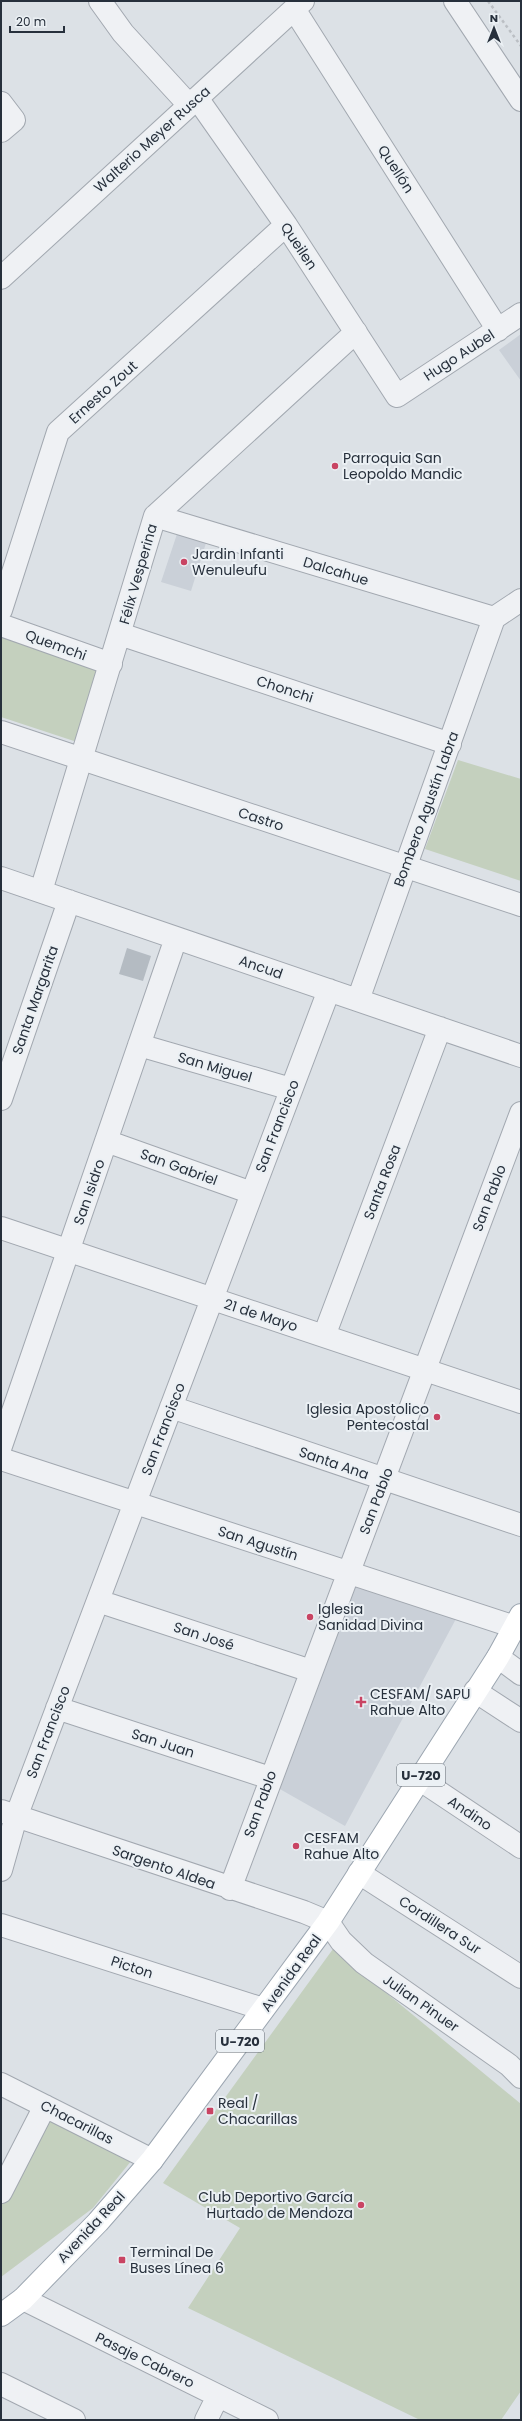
<svg xmlns="http://www.w3.org/2000/svg" width="522" height="2421" font-family="Poppins,sans-serif">
	<style>
		.built { fill: #cad0d8 }
		.green { fill: #c4d0be }
		.building { fill: #b4bbc2 }
		.lines { fill: none; stroke-linecap: round; stroke-linejoin: round }
		.minor-casing { stroke: #a2a8b0; stroke-width: 24 }
		.major-casing { stroke: #9ca6b1; stroke-width: 24 }
		.path { stroke: #bbbfc4; stroke-width: 2.5; stroke-dasharray: 3 3; stroke-linecap: butt }
		.minor { stroke: #eff1f4; stroke-width: 22 }
		.major { stroke: #fff; stroke-width: 22 }
		.poi-dot { fill: #c94463; stroke: #ebf0f4; stroke-width: 1.5 }
		.labels { text-anchor: middle; dominant-baseline: central; stroke-width: 4; stroke-linejoin: round; paint-order: stroke }
		.shield { fill: #ebf0f4; stroke: #626a73; stroke-width: 1 }
		.shield-label { font-size: 13px; font-weight: bold; fill: #27303c }
		.street-label { font-size: 14px; fill: #27303c; stroke: #ebf0f4 }
		.poi-label { font-size: 14px; fill: #27303c; stroke: #ebf0f4; text-anchor: start }
	</style>
	<rect width="100%" height="100%" fill="#dce1e6"/>
	<!-- built -->
	<path class="built" d="M521,334V381L499,350Z
		M177,534L206,543L191,591L161,582Z
		M356,1585L457,1617L345,1826L278,1788Z"/>
	<!-- green -->
	<path class="green" d="M2,636L101,668L77,742L1,717Z
		M458,760L521,779V881L425,849Z
		M333,1949L521,2104V2391L501,2420H420L188,2308L240,2228L163,2183Z
		M47,2109L136,2155L93,2208L1,2277V2205Z"/>
	<!-- building -->
	<path class="building" d="M127,948L151,956L143,981L119,974Z"/>
	<g class="lines">
		<!-- minor casing -->
		<g class="minor-casing">
			<path id="minor" d="M100,1L123,33L189,105
				M455,1L521,100
				M294,9L498,330
				M197,98L286,225L397,396L521,314
				M1,103L14,120L1,131
				M1,278L303,1
				M155,516L494,618
				M1,610L58,432L286,225
				M494,618L521,600
				M1,625L111,664
				M120,634L450,744
				M1,732L521,905
				M1,878L521,1056
				M41,891L155,516L356,332
				M358,1000L494,618
				M139,1045L291,1089
				M1,1099L69,901
				M106,1141L252,1193
				M1,1228L521,1402
				M324,1336L440,1028
				M171,1407L521,1525
				M1,1446L176,938
				M1,1459L515,1627
				M98,1601L311,1671
				M498,1657L521,1674
				M475,1691L521,1721
				M57,1708L270,1778
				M419,1779L521,1847
				M1,1811L304,1912L328,1922L341,1941L364,1963L509,2065L521,2077
				M1,1870L16,1817L329,990
				M359,1873L521,1977
				M230,1889L521,1113
				M1,1925L263,2009
				M1,2084L152,2160
				M1,2192L45,2106
				M23,2299L267,2420
				M1,2384L74,2420
				M206,2420L218,2396"/>
		</g>
		<!-- major casing -->
		<g class="major-casing">
			<path id="major" d="M1,2315L23,2299L98,2222L152,2160L328,1922L498,1657L521,1615"/>
		</g>
		<!-- path -->
		<path class="path" d="M488,1L521,46"/>
		<!-- minor -->
		<use href="#minor" class="minor"/>
		<!-- major -->
		<use href="#major" class="major"/>
	</g>
	<!-- markers -->
	<g class="poi-dot">
		<circle cx="335" cy="466" r="4"/>
		<circle cx="184" cy="562" r="4"/>
		<circle cx="437" cy="1417" r="4"/>
		<circle cx="310" cy="1617" r="4"/>
		<path d="M359 1696h4v4h4v4h-4v4h-4v-4h-4v-4h4z"/>
		<circle cx="296" cy="1846" r="4"/>
		<rect x="206" y="2107" width="8" height="8" rx="2"/>
		<circle cx="361" cy="2205" r="4"/>
		<rect x="118" y="2256" width="8" height="8" rx="2"/>
	</g>
	<g class="labels">
		<!-- shield labels -->
		<g class="shield">
			<rect x="397" y="1764" width="48" height="22" rx="3"/>
			<rect x="216" y="2030" width="48" height="22" rx="3"/>
		</g>
		<g class="shield-label">
			<text x="421" y="1775">U-720</text>
			<text x="240" y="2041">U-720</text>
		</g>
		<!-- street labels -->
		<g class="street-label">
			<text transform="translate(152 139) rotate(-42)">Walterio Meyer Rusca</text>
			<text transform="translate(396 169) rotate(57)">Quellón</text>
			<text transform="translate(299 246) rotate(56)">Queilen</text>
			<text transform="translate(459 355) rotate(-33)">Hugo Aubel</text>
			<text transform="translate(103 392) rotate(-42)">Ernesto Zout</text>
			<text transform="translate(336 571) rotate(17)">Dalcahue</text>
			<text transform="translate(138 574) rotate(-74)">Félix Vesperina</text>
			<text transform="translate(56 645) rotate(20)">Quemchi</text>
			<text transform="translate(285 689) rotate(18)">Chonchi</text>
			<text transform="translate(426 809) rotate(-70)">Bombero Agustín Labra</text>
			<text transform="translate(261 819) rotate(18)">Castro</text>
			<text transform="translate(261 967) rotate(19)">Ancud</text>
			<text transform="translate(35 1000) rotate(-71)">Santa Margarita</text>
			<text transform="translate(215 1067) rotate(16)">San Miguel</text>
			<text transform="translate(277 1126) rotate(-69)">San Francisco</text>
			<text transform="translate(179 1167) rotate(20)">San Gabriel</text>
			<text transform="translate(382 1182) rotate(-69)">Santa Rosa</text>
			<text transform="translate(89 1192) rotate(-71)">San Isidro</text>
			<text transform="translate(489 1198) rotate(-69)">San Pablo</text>
			<text transform="translate(261 1315) rotate(18)">21 de Mayo</text>
			<text transform="translate(163 1429) rotate(-69)">San Francisco</text>
			<text transform="translate(334 1463) rotate(19)">Santa Ana</text>
			<text transform="translate(376 1501) rotate(-69)">San Pablo</text>
			<text transform="translate(258 1543) rotate(18)">San Agustín</text>
			<text transform="translate(204 1636) rotate(18)">San José</text>
			<text transform="translate(48 1732) rotate(-69)">San Francisco</text>
			<text transform="translate(163 1743) rotate(18)">San Juan</text>
			<text transform="translate(260 1804) rotate(-70)">San Pablo</text>
			<text transform="translate(470 1813) rotate(34)">Andino</text>
			<text transform="translate(164 1867) rotate(19)">Sargento Aldea</text>
			<text transform="translate(440 1925) rotate(33)">Cordillera Sur</text>
			<text transform="translate(132 1967) rotate(18)">Picton</text>
			<text transform="translate(291 1973) rotate(-54)">Avenida Real</text>
			<text transform="translate(421 2003) rotate(35)">Julian Pinuer</text>
			<text transform="translate(77 2122) rotate(27)">Chacarillas</text>
			<text transform="translate(91 2227) rotate(-47)">Avenida Real</text>
			<text transform="translate(145 2360) rotate(26)">Pasaje Cabrero</text>
		</g>
		<!-- poi labels -->
		<g class="poi-label">
			<text x="343" y="458">Parroquia San<tspan x="343" dy="16">Leopoldo Mandic</tspan></text>
			<text x="192" y="554">Jardin Infanti<tspan x="192" dy="16">Wenuleufu</tspan></text>
			<text x="429" y="1409" text-anchor="end">Iglesia Apostolico<tspan x="429" dy="16">Pentecostal</tspan></text>
			<text x="318" y="1609">Iglesia<tspan x="318" dy="16">Sanidad Divina</tspan></text>
			<text x="370" y="1694">CESFAM/ SAPU<tspan x="370" dy="16">Rahue Alto</tspan></text>
			<text x="304" y="1838">CESFAM<tspan x="304" dy="16">Rahue Alto</tspan></text>
			<text x="218" y="2103">Real /<tspan x="218" dy="16">Chacarillas</tspan></text>
			<text x="353" y="2197" text-anchor="end">Club Deportivo García<tspan x="353" dy="16">Hurtado de Mendoza</tspan></text>
			<text x="130" y="2252">Terminal De<tspan x="130" dy="16">Buses Línea 6</tspan></text>
		</g>
	</g>
	<!-- border -->
	<rect width="522" height="2421" fill="none" stroke="#27303c" stroke-width="4"/>
	<!-- north arrow -->
	<g transform="translate(494 28)" stroke="#ebf0f4" stroke-width="3" paint-order="stroke">
	<path d="M0-3L7 15L0 10L-7 15Z" fill="#27303c"/>
	<text y="-6" font-size="11" font-weight="bold" text-anchor="middle" fill="#27303c">N</text>
	</g>
	<!-- scale -->
	<path d="M10 26v6h54v-6" fill="none" stroke="#27303c" stroke-width="2"/>
	<text x="16" y="26" font-size="12" fill="#27303c" stroke="#ebf0f4" stroke-width="3" paint-order="stroke">20 m</text>
</svg>
